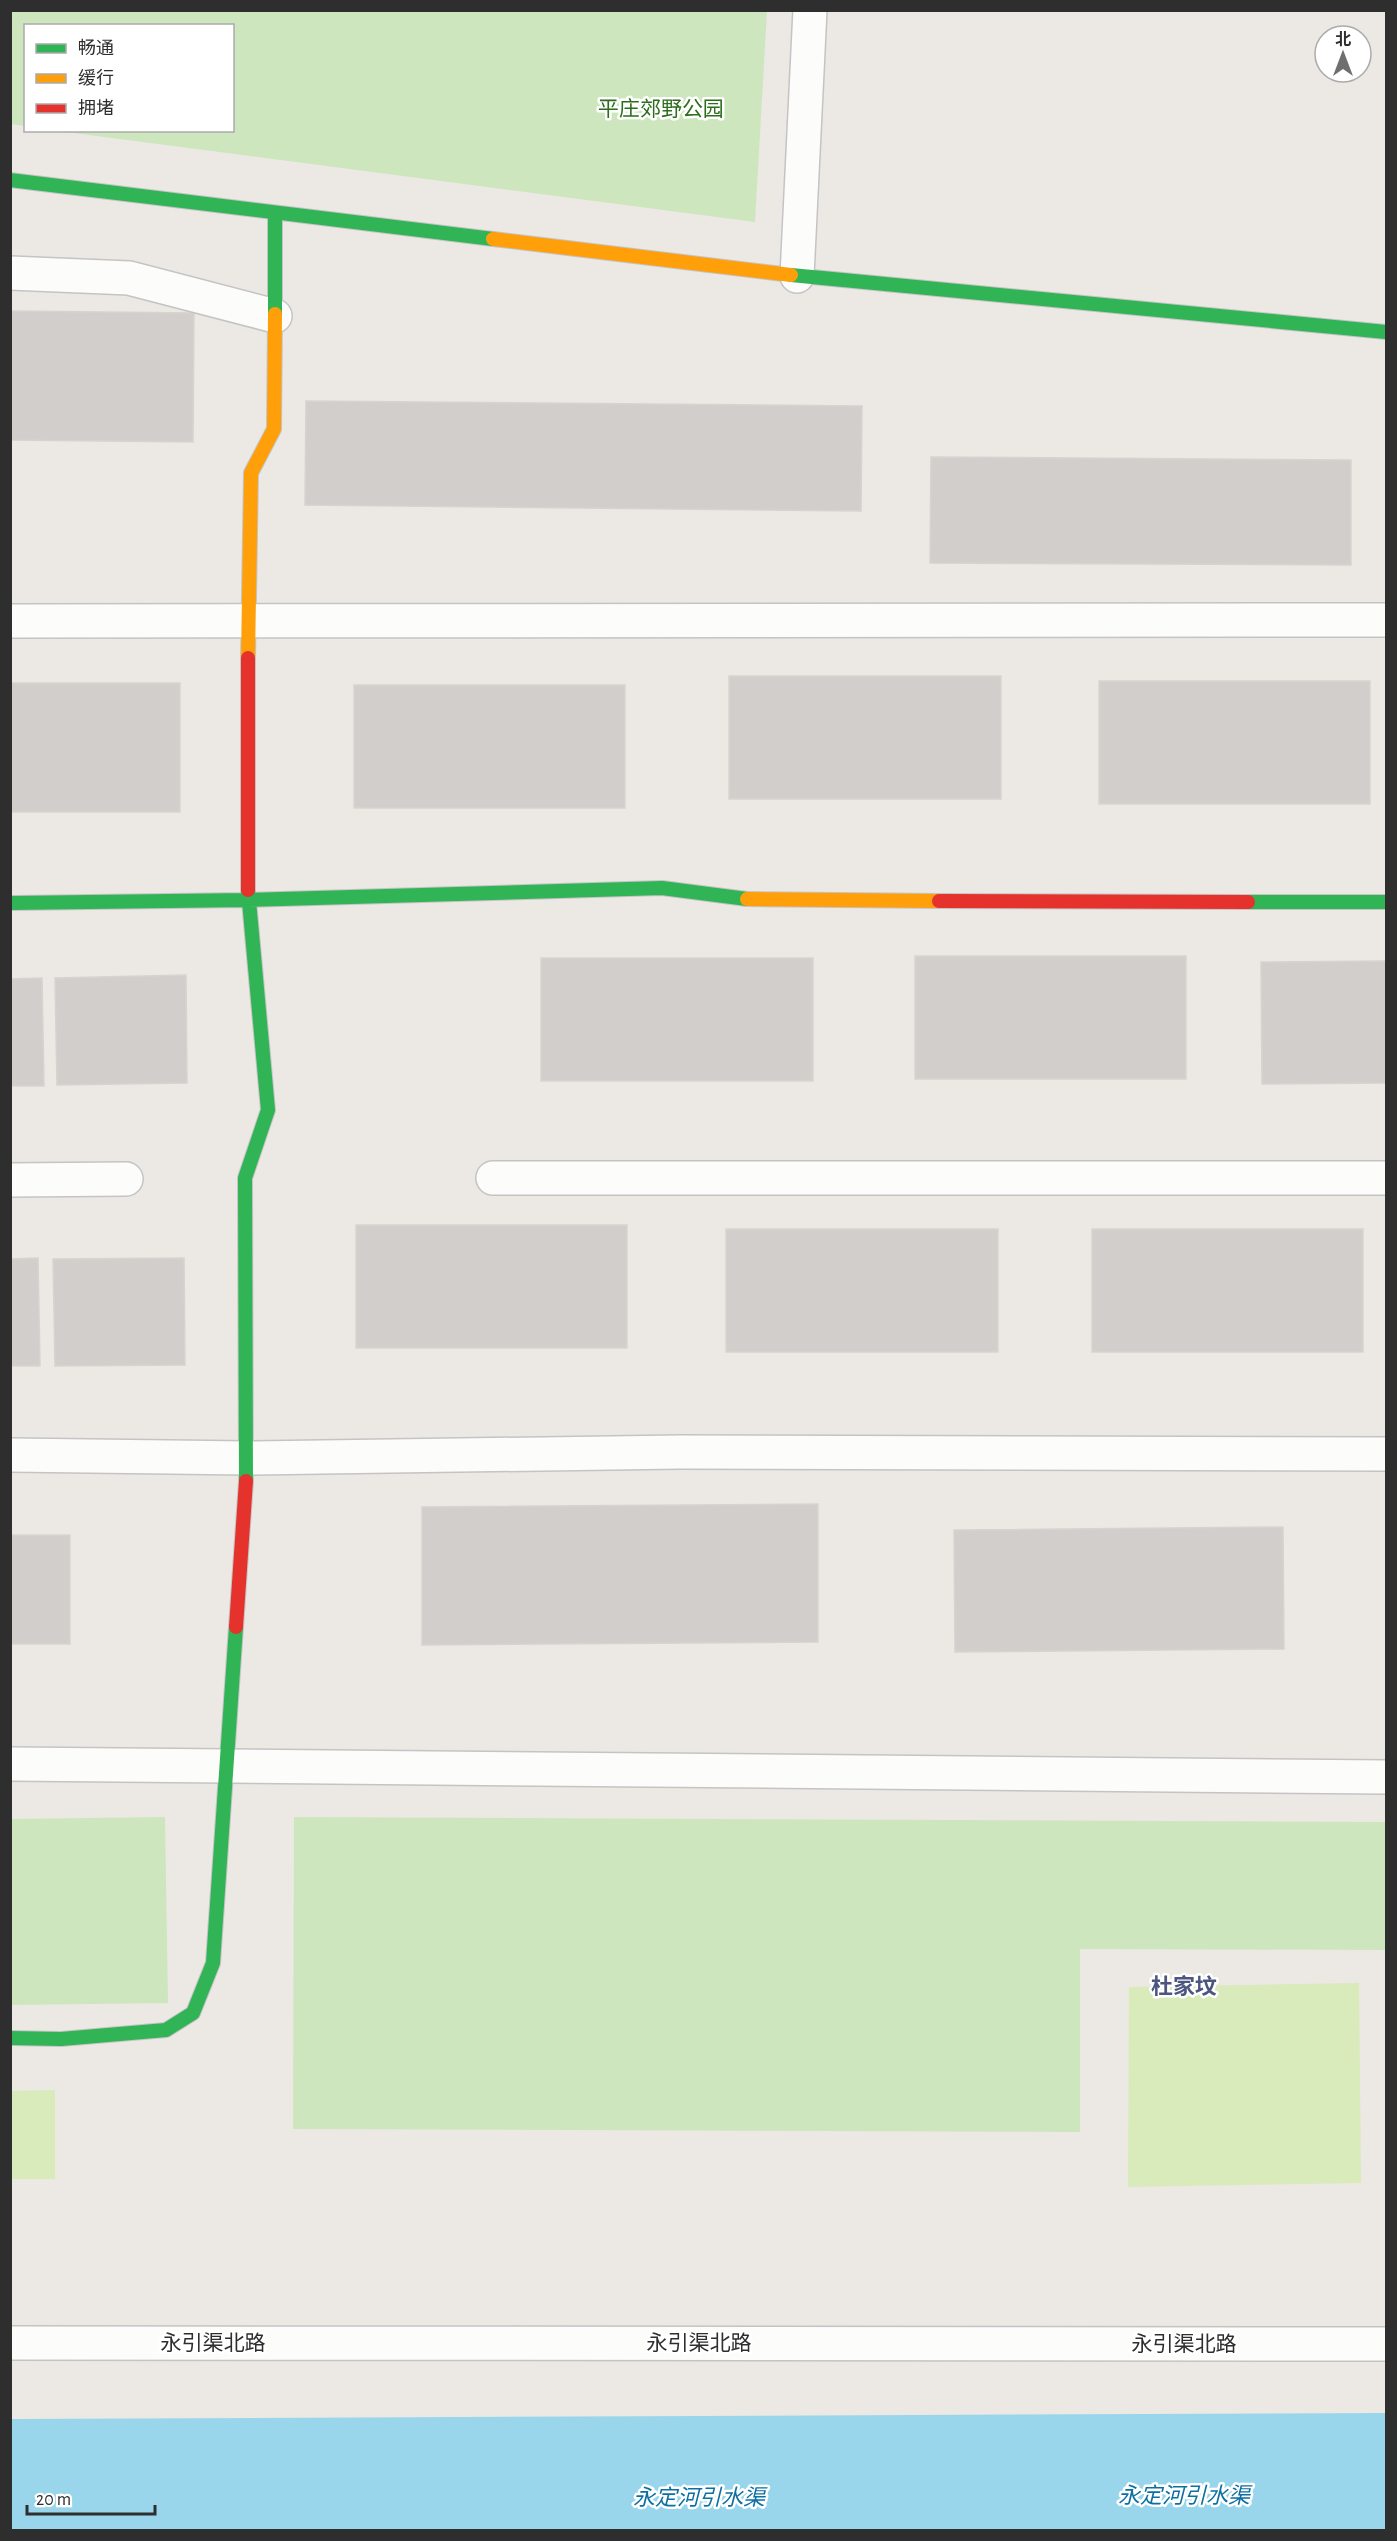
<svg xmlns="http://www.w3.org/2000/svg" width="1397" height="2541" font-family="'Alegreya Sans','Noto Sans SC',sans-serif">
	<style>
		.green { fill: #cee6be }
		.pitch { fill: #d9eabb }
		.water { fill: #99d6ec }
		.building { fill: #d1cecb; stroke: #d7d4d0; stroke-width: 1.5 }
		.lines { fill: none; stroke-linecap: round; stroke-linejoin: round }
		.street-casing { stroke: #c5c4c5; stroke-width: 36 }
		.fast-casing { stroke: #c5c4c5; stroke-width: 16 }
		.slow-casing { stroke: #c5c4c5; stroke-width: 16 }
		.jam-casing { stroke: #c5c4c5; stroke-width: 16 }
		.street { stroke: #fcfcfb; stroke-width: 33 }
		.fast { stroke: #30b455; stroke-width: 14 }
		.slow { stroke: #ff9f0a; stroke-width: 14 }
		.jam { stroke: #e5322d; stroke-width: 14 }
		.labels { text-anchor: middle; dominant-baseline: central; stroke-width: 5; stroke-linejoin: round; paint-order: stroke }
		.park-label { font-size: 21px; fill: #2c6e1b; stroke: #fff }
		.street-label { font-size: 21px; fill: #2e2e2e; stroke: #fff }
		.neighbourhood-label { font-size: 22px; font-weight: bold; fill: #4d5680; stroke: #fff }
		.water-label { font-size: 22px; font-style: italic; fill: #0d6fa3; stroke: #fff }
	</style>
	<rect width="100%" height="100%" fill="#ece8e4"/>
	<!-- green -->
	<path class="green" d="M11,10L767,11L755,222L58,131L232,130V26H26L25,126L11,124Z
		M165,1817L168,2003L11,2005V1819Z
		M294,1817L1386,1822V1950L1080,1949V2132L293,2129Z"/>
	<!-- pitch -->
	<path class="pitch" d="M1359,1983L1361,2183L1128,2187L1129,1987Z
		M55,2090V2179H11V2091Z"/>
	<!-- water -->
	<path class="water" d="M1386,2413V2530H11V2419Z"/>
	<!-- building -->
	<path class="building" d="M10,311L194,313L193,442L10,440Z
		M306,401L862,406L861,511L305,505Z
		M931,457L1351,460V565L930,563Z
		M729,676H1001V799H729Z
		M1099,681H1370V804H1099Z
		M10,683H180V812H10Z
		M354,685H625V808H354Z
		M915,956H1186V1079H915Z
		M541,958H813V1081H541Z
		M1386,961V1083L1262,1084L1261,962Z
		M186,975L187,1083L57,1085L55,978Z
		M42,978L44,1086H10V979Z
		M356,1225H627V1348H356Z
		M726,1229H998V1352H726Z
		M1092,1229H1363V1352H1092Z
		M38,1258L40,1366H10V1259Z
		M184,1258L185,1365L55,1366L53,1259Z
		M818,1504V1642L422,1645V1507Z
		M1283,1527L1284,1649L955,1652L954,1530Z
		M10,1535H70V1644H10Z"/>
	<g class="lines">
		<!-- street casing -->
		<g class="street-casing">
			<path id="street" d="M10,273L129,278L275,316
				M797,276L810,10
				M10,621L1386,620
				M493,1178H1386
				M10,1180L126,1179
				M10,1455L248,1458L680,1452L1386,1454
				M10,1764L1386,1777
				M10,2343L1386,2344"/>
		</g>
		<!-- fast casing -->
		<g class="fast-casing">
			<path id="fast" d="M10,180L493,239
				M791,275L1386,332
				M275,314V213
				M1248,902H1386
				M10,903L248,900L662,888L747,899
				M246,1481L245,1178L268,1110L248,890
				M10,2038L61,2039L166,2030L193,2013L213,1963L236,1627"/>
		</g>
		<!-- slow casing -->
		<g class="slow-casing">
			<path id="slow" d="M493,239L791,275
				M248,658L251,473L274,429L275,314
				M747,899L939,901"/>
		</g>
		<!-- jam casing -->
		<g class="jam-casing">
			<path id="jam" d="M248,658V890
				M939,901L1248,902
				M236,1627L246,1481"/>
		</g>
		<!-- street -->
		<use href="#street" class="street"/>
		<!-- fast -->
		<use href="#fast" class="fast"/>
		<!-- slow -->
		<use href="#slow" class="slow"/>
		<!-- jam -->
		<use href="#jam" class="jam"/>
	</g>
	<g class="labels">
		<!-- park labels -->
		<g class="park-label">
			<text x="661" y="109">平庄郊野公园</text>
		</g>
		<!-- street labels -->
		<g class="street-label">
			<text x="213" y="2343">永引渠北路</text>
			<text x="699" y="2343">永引渠北路</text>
			<text x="1184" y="2344">永引渠北路</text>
		</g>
		<!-- neighbourhood labels -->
		<g class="neighbourhood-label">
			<text x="1184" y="1987">杜家坟</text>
		</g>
		<!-- water labels -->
		<g class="water-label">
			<text x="1184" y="2496">永定河引水渠</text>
			<text x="699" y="2498">永定河引水渠</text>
		</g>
	</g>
	<!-- border -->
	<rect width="1397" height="2541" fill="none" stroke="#2e2e2e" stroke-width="24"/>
	<!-- legend -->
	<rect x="24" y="24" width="210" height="108" fill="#ffffff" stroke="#ababab" stroke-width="1.5"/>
	<rect x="36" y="44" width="30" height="9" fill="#30b455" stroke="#ababab" stroke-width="1.5"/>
	<text x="78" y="54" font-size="18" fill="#2e2e2e">畅通</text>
	<rect x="36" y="74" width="30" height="9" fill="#ff9f0a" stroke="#ababab" stroke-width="1.5"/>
	<text x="78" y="84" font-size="18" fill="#2e2e2e">缓行</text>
	<rect x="36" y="104" width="30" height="9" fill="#e5322d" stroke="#ababab" stroke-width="1.5"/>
	<text x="78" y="114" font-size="18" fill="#2e2e2e">拥堵</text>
	<!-- north arrow -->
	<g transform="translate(1343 54)"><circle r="28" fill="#ffffff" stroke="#ababab" stroke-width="1.5"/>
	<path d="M0-4.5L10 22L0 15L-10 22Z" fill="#706f6e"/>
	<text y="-9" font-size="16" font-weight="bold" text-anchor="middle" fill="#2e2e2e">北</text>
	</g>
	<!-- scale -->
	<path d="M27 2505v9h128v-9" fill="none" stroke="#2e2e2e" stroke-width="3"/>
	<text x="36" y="2505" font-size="18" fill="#2e2e2e" stroke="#ffffff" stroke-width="4.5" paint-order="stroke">20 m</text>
</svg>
